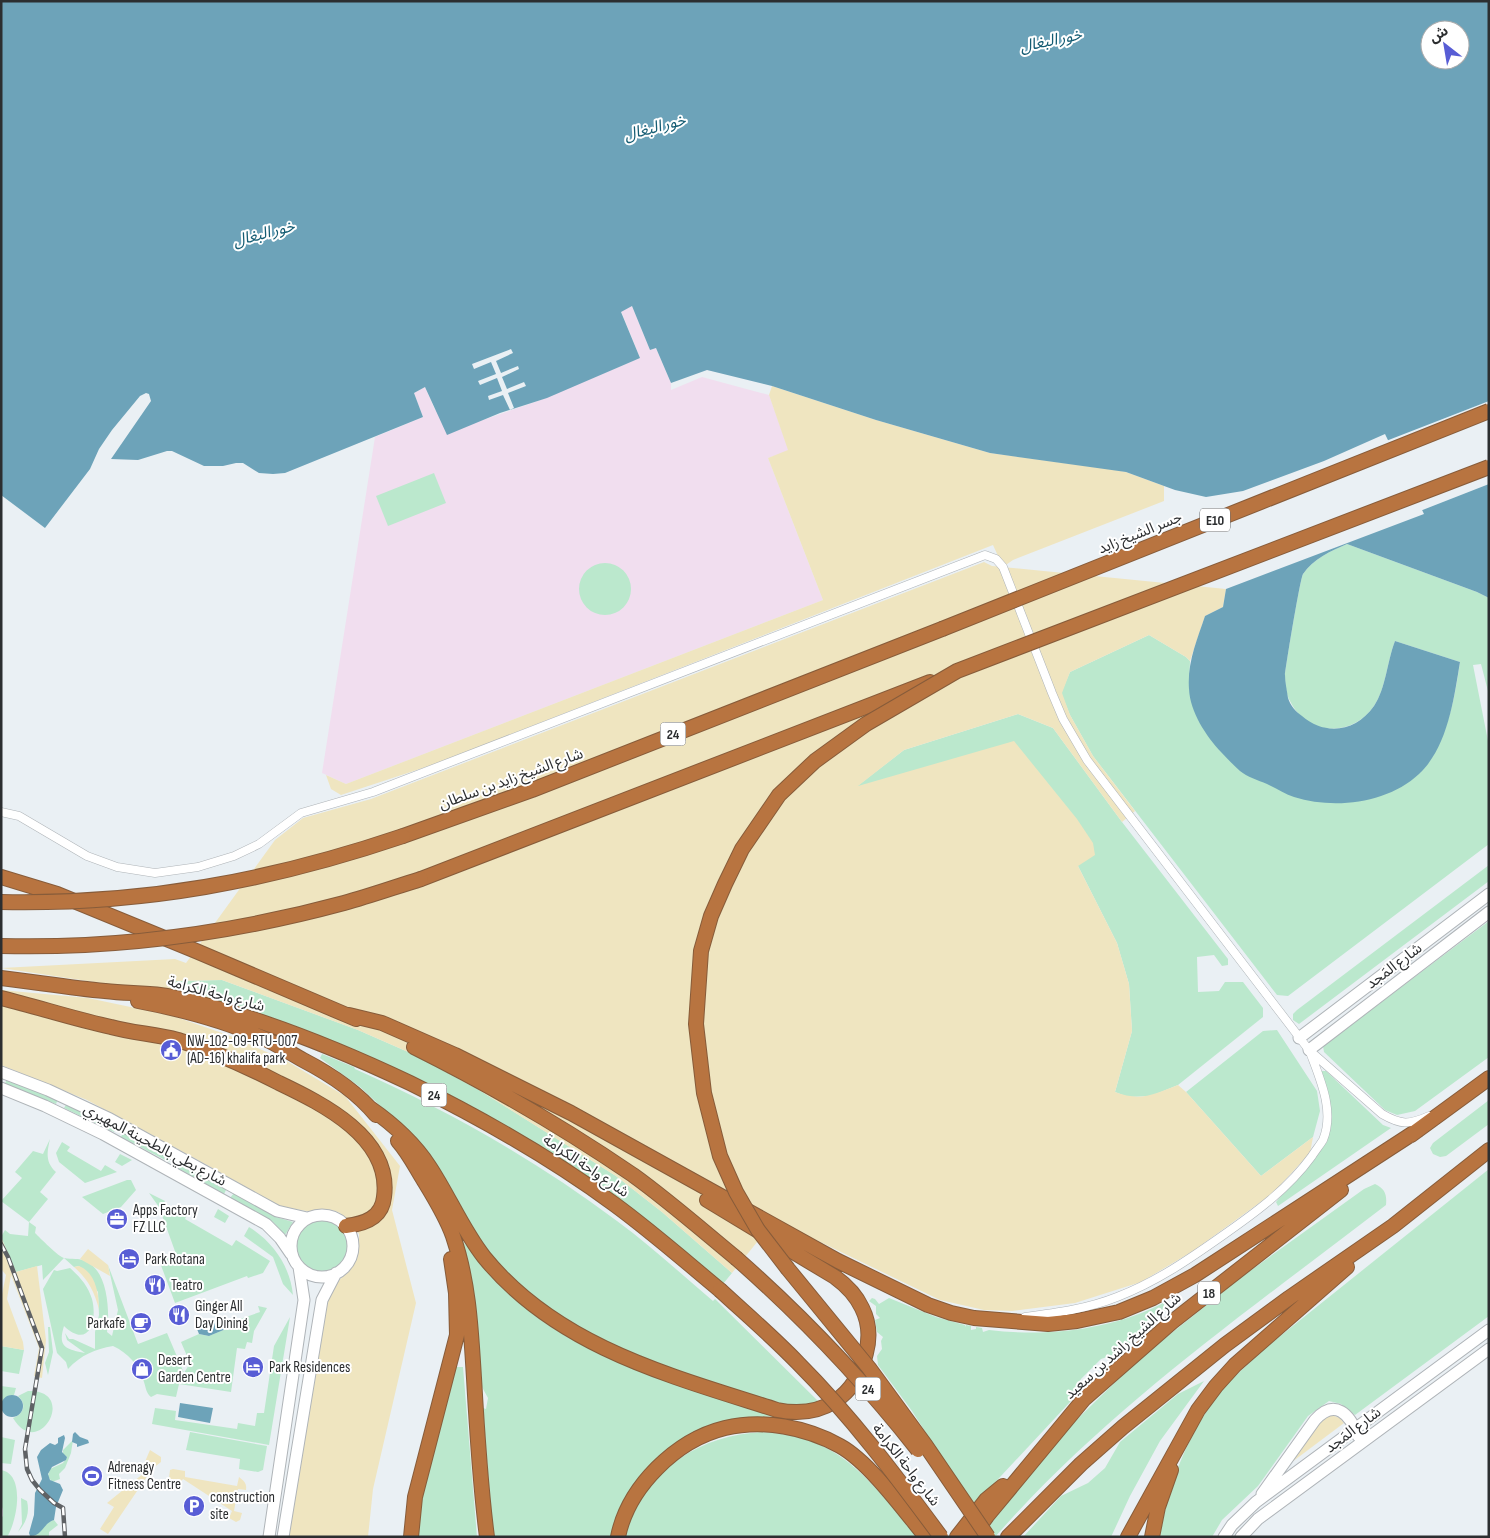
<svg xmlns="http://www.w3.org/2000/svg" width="1490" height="1538" font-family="'Sofia Sans Condensed','Noto Sans Arabic',sans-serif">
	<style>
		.industrial { fill: #f1deef }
		.green { fill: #bbe8cd }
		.sand { fill: #efe5c0 }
		.water { fill: #6da3b9; fill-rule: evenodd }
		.pier { fill: #eaf0f4 }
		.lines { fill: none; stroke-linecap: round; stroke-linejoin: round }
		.street-casing { stroke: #afb4b8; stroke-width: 9 }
		.secondary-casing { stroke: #afb4b8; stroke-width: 13 }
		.highway-casing { stroke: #875c3a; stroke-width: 16 }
		.street { stroke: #fff; stroke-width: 8 }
		.secondary { stroke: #fff; stroke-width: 11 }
		.highway { stroke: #b87440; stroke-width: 14 }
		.rail-casing { stroke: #5f6265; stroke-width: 4.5 }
		.rail { stroke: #fff; stroke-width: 2.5; stroke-dasharray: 8; stroke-linecap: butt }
		.highway-bridge-casing { stroke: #875c3a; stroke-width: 16; stroke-linecap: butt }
		.highway-bridge { stroke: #b87440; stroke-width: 14 }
		.labels { text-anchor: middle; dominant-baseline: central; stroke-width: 4; stroke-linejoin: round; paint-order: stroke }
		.shield { fill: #fff; stroke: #6b6d6e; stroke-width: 1 }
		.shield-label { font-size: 14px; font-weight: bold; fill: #2c2e30 }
		.street-label { font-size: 15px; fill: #2c2e30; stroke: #fff }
		.poi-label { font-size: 15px; fill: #2c2e30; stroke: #fff; text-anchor: start }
		.water-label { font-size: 16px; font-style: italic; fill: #145c73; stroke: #fff }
	</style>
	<rect width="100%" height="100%" fill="#eaf0f4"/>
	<!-- industrial -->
	<path class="industrial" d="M632,306L650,350L656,348L671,383V390L702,377L769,395L789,451L768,458L823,600L346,784L322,773L375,437L423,417L414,393L425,387L435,410L477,422L538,401L640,358L621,311Z"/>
	<!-- green -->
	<path class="green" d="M434,473L446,503L388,526L376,496Z
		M1347,544L1477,592L1489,598V695L1481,664L1473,665L1489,746V844L1288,996L1277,995L1093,756L1070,715L1061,693L1070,672L1149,635L1186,657L1190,661L1189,690L1420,773C1448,735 1453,708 1460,662L1395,641C1387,662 1386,688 1374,706C1352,738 1307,736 1290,701C1286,695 1285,682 1285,675C1286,665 1300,579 1303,574C1313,559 1331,551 1347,544Z
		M579 589a26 26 0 1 1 52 0a26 26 0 1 1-52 0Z
		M1018,714L1053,728L1122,822L1228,959V965L1222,966L1214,955L1197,957L1198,992L1219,991L1225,982H1243L1263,1008V1017L1178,1085L1151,1096L1128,1097L1115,1092L1132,1031L1129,984L1117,943L1078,866L856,787L904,750Z
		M1489,865V881L1299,1024L1293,1020V1014L1297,1010Z
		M1489,921V1057L1415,1111L1397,1115L1385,1110L1324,1052L1323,1046Z
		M222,980L358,1030L415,1055L479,1090L616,1176L662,1212L732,1273L718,1290L617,1203L434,1089L250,1009L214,1000L173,981Z
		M1277,1030L1317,1091L1320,1111L1313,1137L1261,1176L1186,1092L1263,1031Z
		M322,1054L354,1067L355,1069C447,1110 536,1160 617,1221C650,1245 681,1274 713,1301L715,1299L820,1403L786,1407L686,1375L622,1350L565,1320L525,1292L490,1254L406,1130L360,1087L320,1058Z
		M1322,1071H1326L1383,1125L1391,1128L1278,1206L1276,1202L1327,1142L1331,1110L1327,1088L1321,1074Z
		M7,1078L58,1099L56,1104L5,1084Z
		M1489,1100V1124L1446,1156L1440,1157L1433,1154L1430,1148L1433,1143Z
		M67,1103L116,1127L114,1132L64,1108Z
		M124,1131L172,1157L169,1162L121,1137Z
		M50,1139C47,1152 45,1162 56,1172L40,1192L48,1199L29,1222L36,1227L35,1233C40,1238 59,1257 64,1258C72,1260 78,1257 87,1262C108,1272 110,1312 107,1332L112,1336L118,1310L108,1265L138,1344L167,1333L184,1373L190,1363L181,1342L199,1334L209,1336L226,1329V1324L260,1312L258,1306L267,1308L254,1331L252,1343L247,1342L245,1349L237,1348L231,1392L179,1384L176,1397L157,1394L151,1397C146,1393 146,1388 144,1382C139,1365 128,1353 113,1346C95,1349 81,1355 68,1369L66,1362L57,1353L43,1289L54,1270L57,1271L70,1268C80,1277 88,1286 92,1299C98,1322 88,1349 64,1326C57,1348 67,1349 85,1353L67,1340L65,1333L69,1339H73L95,1349V1332L99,1315L98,1292L79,1266L74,1267L64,1258L43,1280L42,1265L16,1272L1,1237L5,1230L10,1234L28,1236L29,1222L1,1201L22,1178L15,1172L33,1151L43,1154Z
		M62,1142L70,1147L67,1151L101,1171L105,1165L117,1172L85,1183L59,1162L56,1153Z
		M120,1154L132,1160L122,1166L115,1162Z
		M179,1162L227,1188L224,1194L176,1167Z
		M1489,1169V1316L1355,1415L1341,1404L1329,1401L1308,1416L1258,1486L1222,1520L1212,1537H1160C1169,1479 1191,1425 1230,1381C1241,1370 1253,1360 1264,1349Z
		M127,1180H131L136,1190L121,1207L103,1214L82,1197Z
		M1375,1184C1385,1189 1387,1194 1386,1205C1251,1309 1108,1408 995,1537H974L1061,1435L1139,1359L1243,1276L1364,1189Z
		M149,1193L165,1201L162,1206L174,1213L178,1208L188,1213L185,1219L232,1246L236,1240L270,1261L263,1273L248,1278L247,1276L175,1303L159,1260L176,1254L159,1207Z
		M234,1193L276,1217L293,1222L285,1235L273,1222L230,1198Z
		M218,1209L229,1216L225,1223L214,1217Z
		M295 1246a27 27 0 1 1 54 0a27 27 0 1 1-54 0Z
		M249,1227C273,1242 290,1266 293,1295L283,1284L273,1257L244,1236Z
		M461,1239C485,1269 510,1297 541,1320C576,1345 614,1361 654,1376C694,1391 735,1405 777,1417C700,1414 629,1460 611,1537H493L483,1408L486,1409L488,1398L482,1387C478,1338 477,1287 461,1239Z
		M872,1298L875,1299L879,1304L889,1298L936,1317L965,1325L966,1327V1325L971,1326V1330L976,1329V1327L982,1328L983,1332L989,1330C1048,1337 1114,1330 1167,1301L1168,1308L1119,1353L1101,1359L1081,1379L1070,1402L973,1506L912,1411L878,1365L877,1356L882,1349L881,1341L883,1337L877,1332L875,1320L880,1318L876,1314V1306L869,1301Z
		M290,1317L269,1445L152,1424L155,1408L176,1411L175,1420L237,1429L238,1423L255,1426L257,1413H264L274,1346Z
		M48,1327H50L53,1352L48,1375L45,1363L49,1352Z
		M1,1346L24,1350L19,1374L1,1371Z
		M456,1367H463L477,1537H416L422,1492Z
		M1204,1381L1160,1441L1130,1496L1111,1537H1023L1061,1496L1088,1483L1105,1468L1120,1442L1178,1394Z
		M1,1386L16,1388L14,1395L8,1396L1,1403Z
		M28,1391C79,1389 39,1462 13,1418C24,1414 27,1404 18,1396Z
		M190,1432L267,1446L263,1470L258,1472L239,1469L240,1459L186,1450Z
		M762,1432C818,1435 846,1455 882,1495C894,1509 906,1522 917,1537H625C642,1472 698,1435 762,1432Z
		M1,1437L15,1440L11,1464L1,1463Z
		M73,1440L71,1453L65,1468L59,1474L60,1479L52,1482L48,1476L50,1469L63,1463L67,1457L63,1454V1450Z
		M1,1470C26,1474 17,1522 7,1537H1V1518L3,1516V1507L1,1512Z
		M21,1498L27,1501C30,1513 26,1523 18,1532L22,1524Z
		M54,1520L58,1525L49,1532V1537H26C45,1533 40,1524 54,1520Z"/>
	<!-- sand -->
	<path class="sand" d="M772,386L876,420L990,453L1115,470L1126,472L1164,486V501L1013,560L1003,567L1226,589L1223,607L1205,616L1190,661L1186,657L1149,635L1070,672L1062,693L1070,715L1093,756L1135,811L1122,822L1053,728L1018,714L904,750L858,786L1014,741L1077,819L1093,843L1095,855L1078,866L1117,943L1129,984L1132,1031L1115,1092C1140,1102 1155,1094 1178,1085L1186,1092L1261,1176L1313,1137L1310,1153L1273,1193L1193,1251L1141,1282L1075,1303L1012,1311L984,1310L940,1300L775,1220L732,1273L662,1212L616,1176L479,1090L415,1055L358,1030L222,980L174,981L214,1000L1,968L175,959L186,963L275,840L303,818L371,799L984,562L992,566L1003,567L993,545L438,763L341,795L331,789L326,775L346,784L823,600L768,458L788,450L769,395Z
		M1,990L88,998L173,1016L228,1035L285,1060L345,1096L400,1166L392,1210L416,1303L373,1489L368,1537H287L327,1301L337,1282L347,1273L357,1259L359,1247V1234L340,1213L332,1210L322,1209L312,1212L279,1206L207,1165L87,1100L1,1065Z
		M1,1237L16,1272L37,1266L46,1340L42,1378L34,1376L39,1348L11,1275L7,1299L23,1342L24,1350L1,1346V1299L6,1275L1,1269Z
		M88,1249L108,1265L110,1276L80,1259Z
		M79,1266C95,1272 99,1293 99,1309C94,1291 88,1279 74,1267Z
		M1331,1415L1340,1418L1344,1423L1284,1468L1321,1417Z
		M150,1450L161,1457V1462L152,1469L108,1534L100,1529L114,1507L107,1503L144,1473V1464Z
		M173,1469L185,1471V1477L237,1486L239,1477C244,1481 247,1483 246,1490L238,1489L234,1511L242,1513L240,1520L236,1522L229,1518L232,1511L183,1479L179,1484L169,1478L170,1470Z"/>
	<!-- water -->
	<path class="water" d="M1,1H1489V598L1477,592L1347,544C1331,551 1313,559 1303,574C1300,579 1286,665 1285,675C1285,682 1287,691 1288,698C1290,705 1296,712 1302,716C1325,736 1356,732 1374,706C1386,688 1387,662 1395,641L1460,662C1454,698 1448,747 1419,774C1388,803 1335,810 1294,797C1285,794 1276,788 1267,784C1258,780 1247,777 1240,771C1233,765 1227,758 1221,752C1206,736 1190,712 1189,689C1187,663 1197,640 1205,616L1223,607L1226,589L1424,514L1385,434L1324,461L1243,491L1206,497L1175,490L1126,472L990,453L876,420L772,386L707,370L671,383L656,348L650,350L632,306L621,312L640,358L547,398L500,413L447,435L425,387L414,393L423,417L285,473L273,474L259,473L243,463H236L223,466H204L172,451H167L138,460L111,459L151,401L149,394L146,393L140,396L112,430L99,449L90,469L45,528L1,495ZM1430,30H1460V60H1430Z
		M219,1318L226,1323V1329L209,1336L199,1334L197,1329L200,1325Z
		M1 1406a11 11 0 1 1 22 0a11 11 0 1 1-22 0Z
		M180,1403L213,1408L210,1423L178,1417Z
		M75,1432L80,1437L88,1440L89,1443L77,1447V1444L72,1442L73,1434Z
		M64,1435L65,1438L62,1452L67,1457L66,1460L52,1467L48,1474L50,1480L60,1484L63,1490L56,1507L54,1520C43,1523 42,1537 30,1536L29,1533L34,1515L35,1493L42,1479L37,1457L41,1450L50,1443L55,1445L58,1443V1438Z"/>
	<!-- pier -->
	<path class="pier" d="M511,349L513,353L496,361L501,373L518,366L519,369L502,377L507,389L524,382L526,386L508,393L514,408L510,410L503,395L489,400L488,396L502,391L497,378L480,385L478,381L496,374L491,362L474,369L472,364Z
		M1489,401V484L1420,511L1386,441Z
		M1377,528L1223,589L1225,587Z"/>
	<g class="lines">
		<!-- street casing -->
		<g class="street-casing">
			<path id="street" d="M1,812L19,816L87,856L117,867L155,873L198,867L234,856L259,844L301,813L373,792L985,555L996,559L1003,567L1052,693L1063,719L1087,760L1309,1050L1382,1114C1401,1125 1409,1125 1429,1116
				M1025,1317C1056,1313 1087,1309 1117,1297C1156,1282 1188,1260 1222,1236C1255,1213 1288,1189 1312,1156C1315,1151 1320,1145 1323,1140C1335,1111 1320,1079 1310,1052"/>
		</g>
		<!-- secondary casing -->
		<g class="secondary-casing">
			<path id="secondary" d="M1299,1038L1489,894
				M1309,1050L1489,912
				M1,1072L48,1090L110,1119L277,1211L307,1218
				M1,1088L45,1106L103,1134L266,1224L280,1238L291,1254
				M291 1246a31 31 0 1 1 62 0a31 31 0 1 1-62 0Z
				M1262,1494L1315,1420C1335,1398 1350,1414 1358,1436
				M269,1537L304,1300L299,1267
				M283,1537L322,1300L336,1273
				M1224,1537L1232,1525L1256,1502L1489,1330
				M1241,1537L1258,1519L1489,1349"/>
		</g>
		<!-- highway casing -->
		<g class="highway-casing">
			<path id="highway" d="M403,836L532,790L942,629
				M1,877L57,894L196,951L356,1019
				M421,879L930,682
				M1,978C36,982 70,988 105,991C128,994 150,992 173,997C255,1015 334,1047 410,1083C481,1118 550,1157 614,1204C651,1231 685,1261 720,1290
				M1,998C38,1007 74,1019 111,1027C133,1033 156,1034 178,1040C213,1051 246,1066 279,1083C323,1104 392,1138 384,1197C382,1218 364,1224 346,1226
				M138,1001C180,1009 224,1020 263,1038C277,1044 290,1053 303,1060C330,1074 357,1092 376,1115
				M349,1015L382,1023L455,1055L571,1113L838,1261L928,1305L951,1313L974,1318L1048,1324L1077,1321L1119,1312L1153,1298L1195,1275L1418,1130
				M414,1047C490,1085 563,1127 633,1175C669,1201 702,1230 736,1258
				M370,1108C393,1124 414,1143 429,1166C449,1196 462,1229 484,1257C557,1347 671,1376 777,1410C822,1419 856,1397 866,1353C870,1338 869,1322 862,1308C856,1295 846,1285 835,1277L707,1200
				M1411,1135L1489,1078
				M398,1141C408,1152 415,1166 423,1179C434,1197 446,1216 453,1236C469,1282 471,1330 474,1378C477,1431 480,1484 487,1537
				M411,1537L415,1497L457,1335L456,1293L451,1259
				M618,1537C628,1487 676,1440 725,1428C763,1419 806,1427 840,1446C869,1462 904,1510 926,1537
				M957,1537L986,1500L1003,1486
				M972,1537L987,1516L1084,1399L1172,1322L1341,1190
				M1008,1537L1081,1464L1123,1427L1225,1345L1289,1298L1393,1226L1489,1150
				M1128,1537L1198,1410L1216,1386L1235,1365L1347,1267
				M1152,1537L1158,1507L1171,1470"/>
		</g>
		<!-- street -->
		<use href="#street" class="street"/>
		<!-- secondary -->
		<use href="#secondary" class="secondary"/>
		<!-- highway -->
		<use href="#highway" class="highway"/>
		<!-- rail casing -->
		<g class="rail-casing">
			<path id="rail" d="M1,1244L8,1257L42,1348L25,1449L27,1469L32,1480L40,1490L54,1503L63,1508L65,1537"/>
		</g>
		<!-- rail -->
		<use href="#rail" class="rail"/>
		<!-- highway-bridge casing -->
		<g class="highway-bridge-casing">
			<path id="highway-bridge" d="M942,629L1489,411
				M1,902C142,905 270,881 403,836
				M1,946C117,949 233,933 344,903C370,896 395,887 421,879
				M736,1258C803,1317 863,1380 918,1450
				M720,1290C746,1314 773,1337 798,1363C851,1416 896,1476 941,1537
				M988,1537L926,1446L869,1368L788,1269L758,1230L736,1192L720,1156L704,1093L696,1024L701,951L711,916L725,884L742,849L779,795L815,761L866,724L957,671L1489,467"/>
		</g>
		<!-- highway-bridge -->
		<use href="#highway-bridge" class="highway-bridge"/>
	</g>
	<!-- icons -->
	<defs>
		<g id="civic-disc" transform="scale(1.125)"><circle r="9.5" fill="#585dd5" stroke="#fff"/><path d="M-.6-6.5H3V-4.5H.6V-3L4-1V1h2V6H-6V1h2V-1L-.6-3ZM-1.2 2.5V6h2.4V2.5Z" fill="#fff"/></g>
		<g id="office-disc" transform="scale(1.125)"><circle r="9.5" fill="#585dd5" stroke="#fff"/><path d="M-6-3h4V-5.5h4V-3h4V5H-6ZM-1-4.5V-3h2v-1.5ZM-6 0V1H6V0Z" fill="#fff"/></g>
		<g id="hotel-disc" transform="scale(1.125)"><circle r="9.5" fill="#585dd5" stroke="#fff"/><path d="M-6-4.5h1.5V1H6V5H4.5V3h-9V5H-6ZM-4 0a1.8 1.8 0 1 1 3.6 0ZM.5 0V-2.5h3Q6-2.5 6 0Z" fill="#fff"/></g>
		<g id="restaurant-disc" transform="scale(1.125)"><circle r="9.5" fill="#585dd5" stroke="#fff"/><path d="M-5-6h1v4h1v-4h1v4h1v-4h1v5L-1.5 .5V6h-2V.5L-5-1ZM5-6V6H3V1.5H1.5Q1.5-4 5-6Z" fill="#fff"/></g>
		<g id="cafe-disc" transform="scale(1.125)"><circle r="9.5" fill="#585dd5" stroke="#fff"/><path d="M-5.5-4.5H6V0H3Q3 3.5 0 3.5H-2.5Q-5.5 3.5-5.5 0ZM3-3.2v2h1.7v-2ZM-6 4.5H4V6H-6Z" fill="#fff"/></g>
		<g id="shop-disc" transform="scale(1.125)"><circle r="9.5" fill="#585dd5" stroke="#fff"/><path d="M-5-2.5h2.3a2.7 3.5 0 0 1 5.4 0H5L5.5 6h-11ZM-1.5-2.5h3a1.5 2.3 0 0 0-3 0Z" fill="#fff"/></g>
		<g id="stadium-disc" transform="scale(1.125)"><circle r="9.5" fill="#585dd5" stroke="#fff"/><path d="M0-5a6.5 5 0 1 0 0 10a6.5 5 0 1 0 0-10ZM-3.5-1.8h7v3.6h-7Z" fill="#fff"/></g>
		<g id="parking-disc" transform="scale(1.125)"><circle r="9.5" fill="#585dd5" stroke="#fff"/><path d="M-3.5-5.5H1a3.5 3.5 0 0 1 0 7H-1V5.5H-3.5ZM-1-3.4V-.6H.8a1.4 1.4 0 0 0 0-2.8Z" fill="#fff"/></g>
	</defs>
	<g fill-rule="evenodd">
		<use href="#civic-disc" x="171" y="1050"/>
		<use href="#office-disc" x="117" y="1219"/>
		<use href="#hotel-disc" x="129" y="1259"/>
		<use href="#restaurant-disc" x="155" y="1285"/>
		<use href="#restaurant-disc" x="179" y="1315"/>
		<use href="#cafe-disc" x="141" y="1323"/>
		<use href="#hotel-disc" x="253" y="1367"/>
		<use href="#shop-disc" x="142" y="1369"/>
		<use href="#stadium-disc" x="92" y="1476"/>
		<use href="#parking-disc" x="194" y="1506"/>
	</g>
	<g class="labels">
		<!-- shield labels -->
		<g class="shield">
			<rect x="1200" y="508.5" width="30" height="23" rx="4"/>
			<rect x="660.5" y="722.5" width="25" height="23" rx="4"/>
			<rect x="421.5" y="1083.5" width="25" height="23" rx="4"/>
			<rect x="1198" y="1281.5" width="22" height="23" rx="4"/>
			<rect x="855.5" y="1377.5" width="25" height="23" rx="4"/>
		</g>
		<g class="shield-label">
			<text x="1215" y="520">E10</text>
			<text x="673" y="734">24</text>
			<text x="434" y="1095">24</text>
			<text x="1209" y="1293">18</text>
			<text x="868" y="1389">24</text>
		</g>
		<!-- street labels -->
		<g class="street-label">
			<text transform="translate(1140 533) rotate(-22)">جسر الشيخ زايد</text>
			<text transform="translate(511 779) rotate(-20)">شارع الشيخ زايد بن سلطان</text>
			<text transform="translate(1394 966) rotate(-37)">شارع المَجد</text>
			<text transform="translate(216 994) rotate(15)">شارع واحة الكرامة</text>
			<text transform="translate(155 1145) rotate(28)">شارع بطي بالطحينة المهيري</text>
			<text transform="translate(586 1166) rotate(34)">شارع واحة الكرامة</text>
			<text transform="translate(1123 1346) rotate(-42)">شارع الشيخ راشد بن سعيد</text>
			<text transform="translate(1353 1430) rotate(-37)">شارع المَجد</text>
			<text transform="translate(906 1465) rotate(52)">شارع واحة الكرامة</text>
		</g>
		<!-- poi labels -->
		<g class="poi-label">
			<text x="187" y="1041">NW-102-09-RTU-007<tspan x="187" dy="17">(AD-16) khalifa park</tspan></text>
			<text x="133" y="1210">Apps Factory<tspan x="133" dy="17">FZ LLC</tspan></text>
			<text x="145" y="1259">Park Rotana</text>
			<text x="171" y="1285">Teatro</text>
			<text x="195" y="1306">Ginger All<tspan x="195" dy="17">Day Dining</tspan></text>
			<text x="125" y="1323" text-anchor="end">Parkafe</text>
			<text x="158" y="1360">Desert<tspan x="158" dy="17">Garden Centre</tspan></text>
			<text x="269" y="1367">Park Residences</text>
			<text x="108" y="1467">Adrenagy<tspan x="108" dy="17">Fitness Centre</tspan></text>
			<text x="210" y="1497">construction<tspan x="210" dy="17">site</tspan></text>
		</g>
		<!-- water labels -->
		<g class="water-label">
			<text transform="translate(1051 41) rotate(-12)">خور البغال</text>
			<text transform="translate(655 128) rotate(-15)">خور البغال</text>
			<text transform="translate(264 234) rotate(-15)">خور البغال</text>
		</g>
	</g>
	<!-- border -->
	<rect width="1490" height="1538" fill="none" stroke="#2c2e30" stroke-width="5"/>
	<!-- north arrow -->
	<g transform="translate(1445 45) rotate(329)"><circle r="24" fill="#ffffff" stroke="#ababac"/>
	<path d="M0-4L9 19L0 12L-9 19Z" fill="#585dd5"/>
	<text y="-8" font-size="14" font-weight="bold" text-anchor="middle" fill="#2c2e30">ش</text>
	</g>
</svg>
